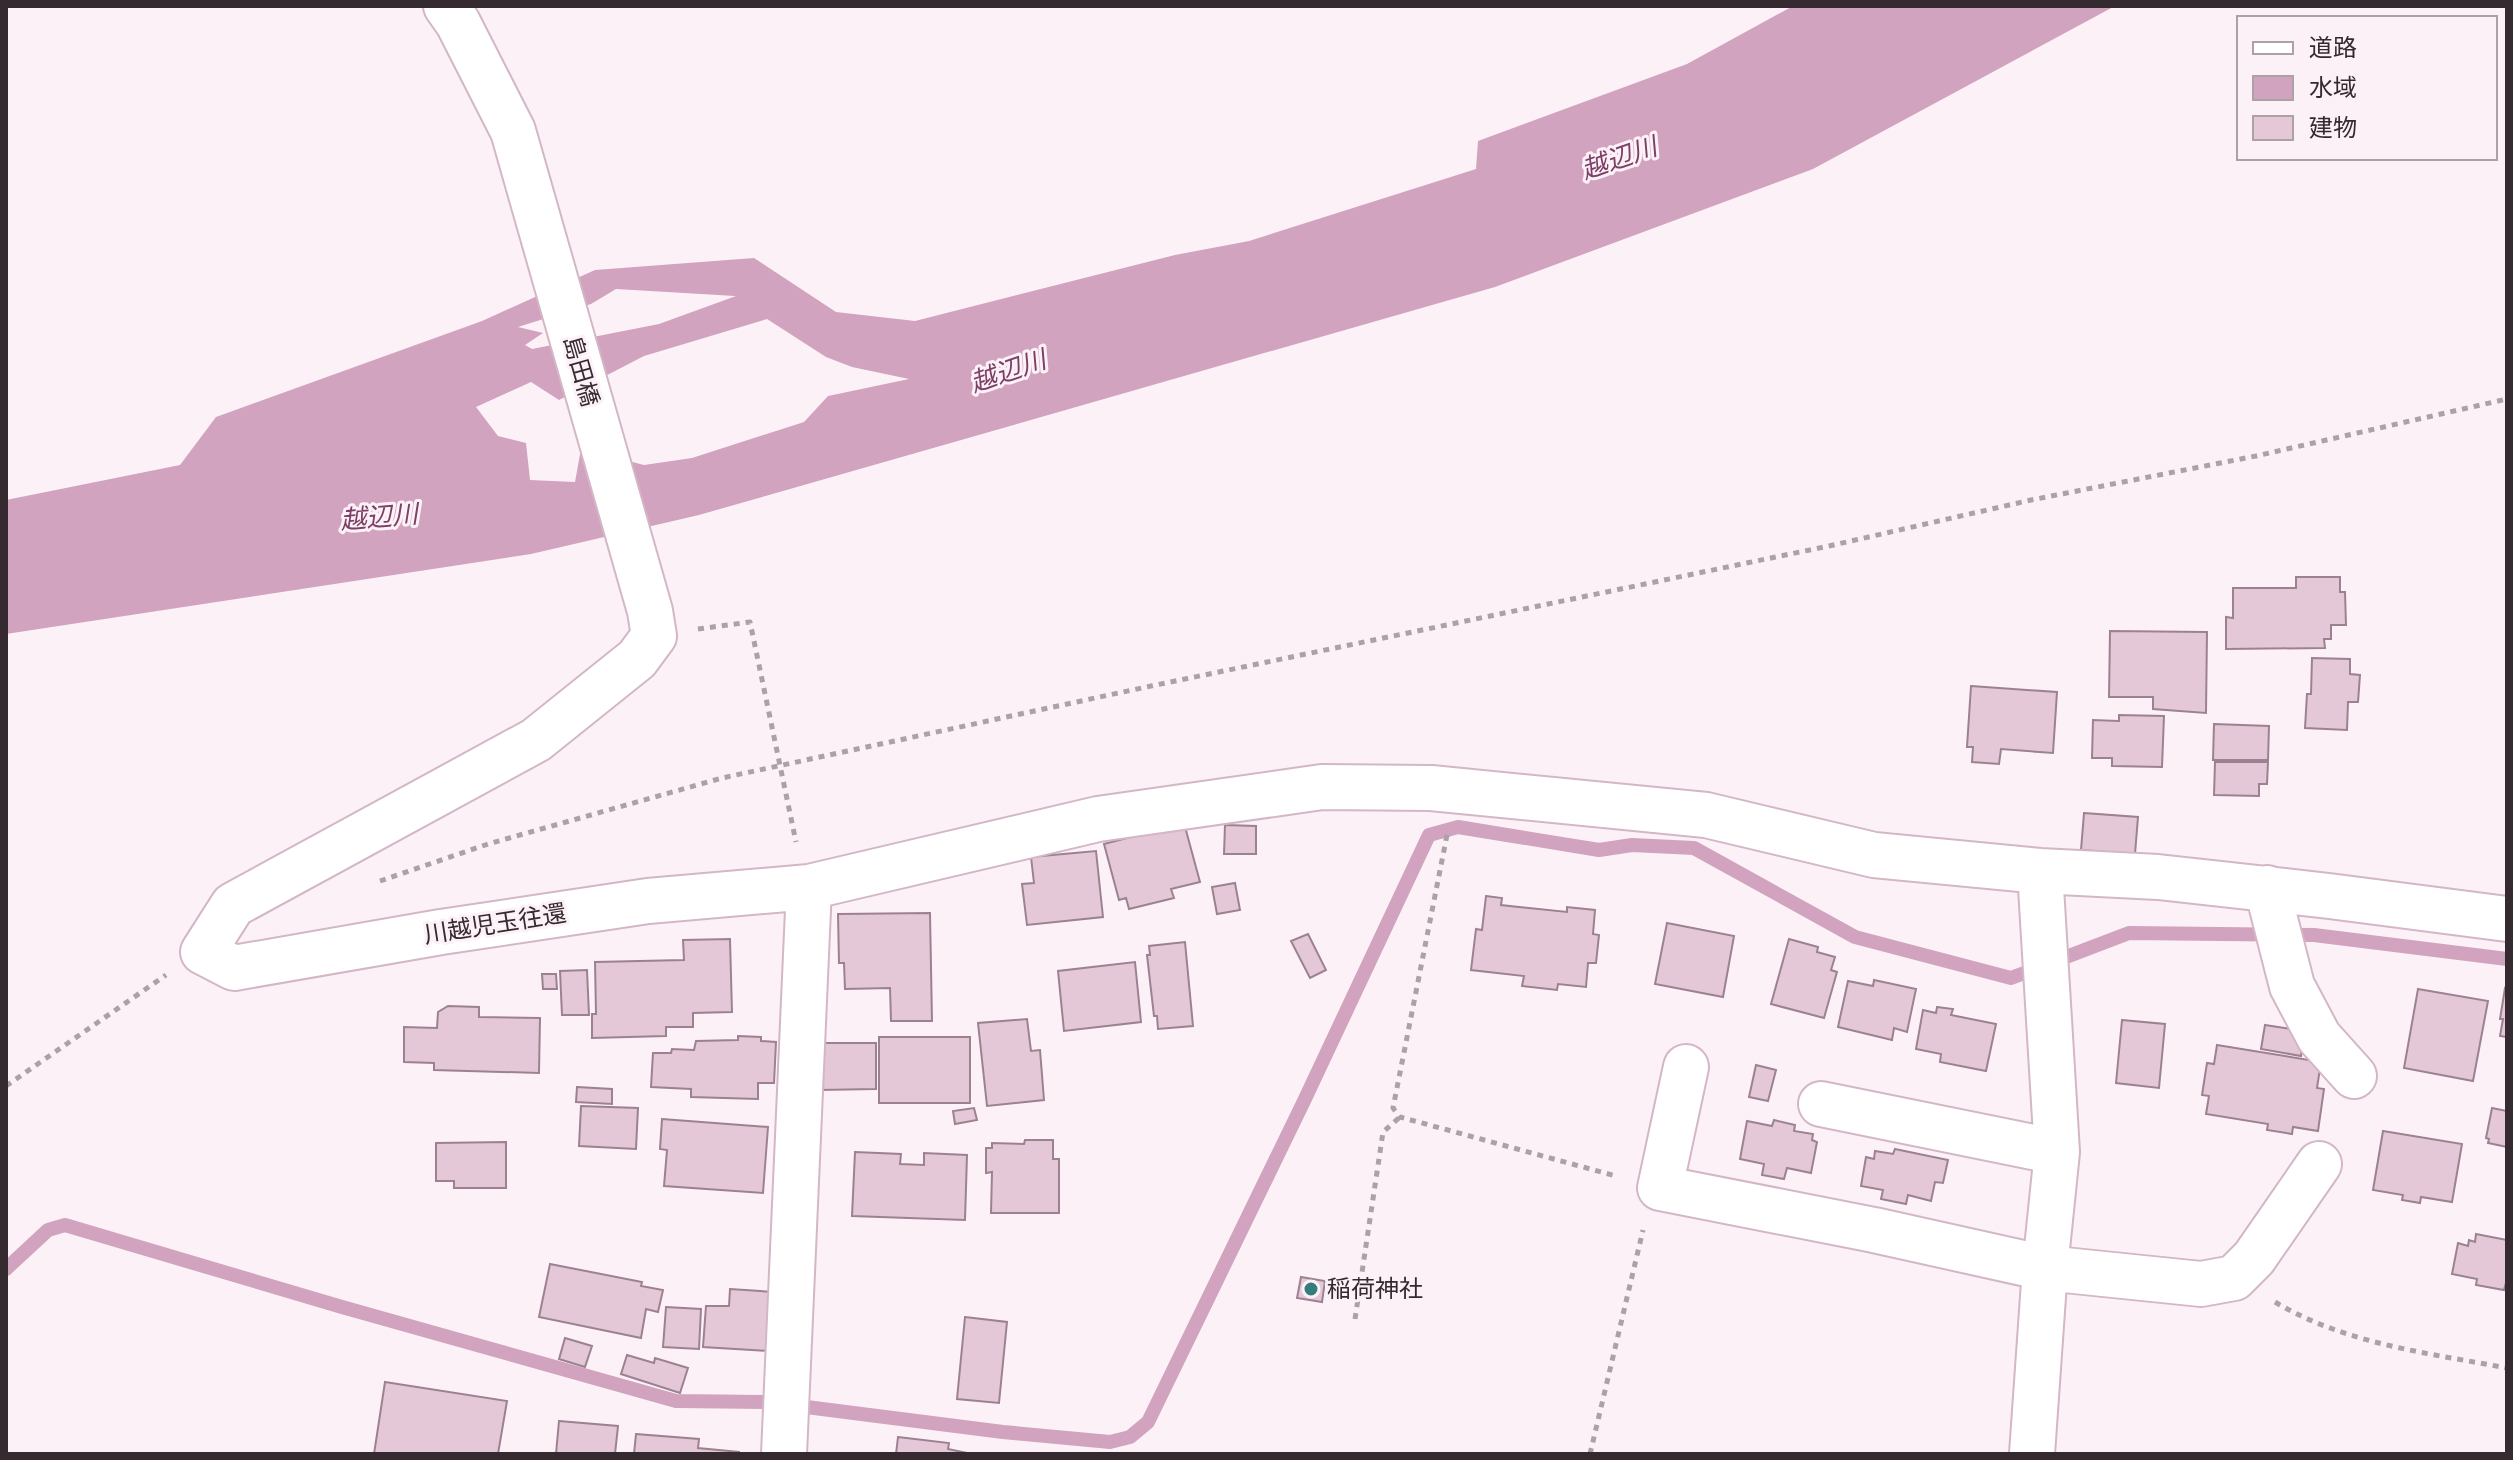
<svg xmlns="http://www.w3.org/2000/svg" width="2513" height="1460" font-family="'Roboto Condensed','Noto Sans JP',sans-serif">
	<style>
		.water { fill: #d2a3be; fill-rule: evenodd }
		.lines { fill: none; stroke-linecap: round; stroke-linejoin: round }
		.stream { stroke: #d2a3be; stroke-width: 14 }
		.building { fill: #e4c8d7; stroke: #9c8291; stroke-width: 2 }
		.minor-casing { stroke: #d3b7c6; stroke-width: 48 }
		.path { stroke: #aca1a7; stroke-width: 5; stroke-dasharray: 6 6; stroke-linecap: butt }
		.minor { stroke: #fff; stroke-width: 44 }
		.poi-dot { fill: #347d7b; stroke: #fdf1f8; stroke-width: 3 }
		.labels { text-anchor: middle; dominant-baseline: central; stroke-width: 6; stroke-linejoin: round; paint-order: stroke }
		.street-label { font-size: 24px; fill: #352a30; stroke: #fdf1f8 }
		.poi-label { font-size: 24px; fill: #352a30; stroke: #fdf1f8; text-anchor: start }
		.water-label { font-size: 26px; font-style: italic; fill: #7c4066; stroke: #fdf1f8 }
	</style>
	<rect width="100%" height="100%" fill="#fdf1f8"/>
	<!-- water -->
	<path class="water" d="M1793,6H2115L1813,169L1495,287L699,515L531,554L6,634V500L180,465L216,417L482,321L595,270L754,258L836,312L915,321L1175,255L1249,241L1476,169L1478,141L1687,64ZM616,289L735,296H736L659,324L532,349L525,345L543,333L518,327L591,304ZM767,319L826,357L852,367L909,379L828,396L804,422L692,458L644,465L581,449L575,482L530,480L526,443L498,436L476,407L531,382L559,400L644,356Z"/>
	<g class="lines">
		<!-- stream -->
		<path class="stream" d="M6,1269L48,1230L65,1225L342,1307L676,1401L767,1402L1003,1432L1110,1442L1130,1437L1148,1422L1304,1101L1429,835L1458,827L1599,850L1632,845L1694,848L1855,937L2011,978L2129,933L2314,935L2507,959"/>
	</g>
	<!-- building -->
	<path class="building" d="M2296,577H2340V592H2345L2346,625H2331V639H2324L2325,648L2226,649V617L2233,618V588H2296Z
		M2110,631L2207,632L2206,713L2153,709V697H2109Z
		M2312,658L2350,659V674L2360,675L2358,702H2348L2347,730L2305,728L2307,694H2311Z
		M1971,686L2057,692L2053,753L2001,749L1999,764L1972,762L1973,747H1967Z
		M2119,715L2164,716L2162,767L2112,766V758H2092L2093,720L2119,721Z
		M2214,724L2269,726L2268,760H2213Z
		M2215,762H2268L2267,784H2259V796L2214,795Z
		M2084,813L2138,817L2135,854L2081,850Z
		M1184,823L1200,882L1171,889L1174,898L1129,909L1126,898L1119,900L1104,844Z
		M1225,825L1256,826V854H1224Z
		M1096,851L1103,917L1027,925L1022,884L1034,883L1031,857Z
		M1235,883L1240,910L1217,914L1212,887Z
		M1486,896L1502,898L1501,905L1567,912V907L1595,910L1593,934L1599,935L1596,963H1588L1586,987L1558,984L1557,990L1522,986L1524,976L1471,970L1476,929L1482,930Z
		M930,913L932,1021H891L890,988L845,989L844,963H839L838,914Z
		M1667,923L1734,936L1723,997L1655,984Z
		M1308,934L1326,970L1310,978L1291,941Z
		M730,939L732,1012L693,1013V1027H666V1036L592,1038V1014H596L595,962L684,960L683,940Z
		M1789,939L1818,947L1817,952L1835,957L1831,970L1837,972L1824,1018L1771,1004Z
		M1185,942L1193,1026L1158,1029L1157,1016H1154L1147,955H1150L1149,946Z
		M1135,962L1141,1022L1064,1031L1058,971Z
		M587,970L589,1015H562L560,971Z
		M542,974H556L557,989H543Z
		M1874,980L1916,989L1907,1032L1894,1028L1892,1040L1838,1027L1848,981L1873,986Z
		M2505,988L2507,989V1037L2500,1036L2503,1019H2500Z
		M2418,989L2488,1001L2473,1081L2404,1068Z
		M448,1006L479,1007V1017L540,1018L539,1073L434,1070V1063L404,1062V1027L437,1028L438,1012Z
		M1937,1007L1953,1009L1951,1015L1996,1024L1986,1071L1940,1062L1941,1054L1916,1049L1923,1010L1936,1013Z
		M1027,1019L1031,1051L1040,1050L1044,1100L987,1106L978,1023Z
		M2122,1020L2165,1024L2159,1088L2116,1083Z
		M2265,1025L2305,1031L2301,1056L2261,1049Z
		M738,1036L761,1037V1041L776,1042L774,1083H758V1099L691,1097V1089L651,1087L653,1053H671L672,1049L694,1050L696,1041L738,1040Z
		M879,1037H970V1103H879Z
		M818,1043H876V1089L819,1090Z
		M2217,1045L2321,1062L2317,1088L2324,1089L2318,1131L2293,1127L2292,1134L2267,1130L2268,1124L2206,1114L2209,1096L2202,1095L2207,1063L2214,1064Z
		M1756,1065L1776,1070L1768,1101L1749,1097Z
		M577,1087L612,1089V1104L576,1102Z
		M581,1106L638,1108L636,1149L579,1146Z
		M974,1108L977,1120L955,1124L953,1111Z
		M2492,1108L2507,1111V1147L2488,1143L2489,1139L2486,1138Z
		M662,1119L768,1127L763,1193L664,1186L667,1150L660,1149Z
		M1774,1120L1795,1125L1794,1131L1813,1134L1812,1140L1817,1142L1811,1173L1787,1168L1784,1179L1762,1175L1764,1164L1740,1159L1747,1121L1772,1126Z
		M2383,1131L2462,1144L2452,1202L2421,1197L2420,1203L2402,1200L2403,1195L2373,1190Z
		M1025,1140H1053V1159H1059V1213H991L992,1172L986,1173V1148H992V1143L1024,1144Z
		M506,1142V1188H454V1181H436V1143Z
		M1895,1149L1948,1160L1943,1183L1935,1182L1931,1201L1908,1195L1906,1204L1881,1199L1883,1190L1861,1186L1866,1157L1874,1159L1875,1151L1893,1154Z
		M855,1152L901,1154L900,1164L924,1165V1153L967,1155L965,1220L852,1216Z
		M2476,1234L2507,1240V1279L2504,1290L2476,1285L2477,1279L2452,1274L2458,1243L2468,1246L2469,1240L2475,1242Z
		M550,1264L642,1282L641,1286L663,1290L658,1312L646,1309L641,1338L539,1317Z
		M1301,1277L1325,1281L1322,1302L1297,1298Z
		M730,1289L773,1292L770,1351L703,1347L706,1306H729Z
		M666,1307L701,1309L699,1349L663,1347Z
		M965,1317L1007,1322L999,1403L957,1399Z
		M565,1338L592,1346L585,1367L559,1359Z
		M627,1355L654,1363L655,1358L688,1368L680,1393L621,1374Z
		M385,1382L507,1401L498,1454H374Z
		M559,1421L618,1426L615,1454H556Z
		M636,1434L699,1439L698,1448L739,1452V1454H634Z
		M898,1437L949,1443L948,1449L972,1454H896Z"/>
	<g class="lines">
		<!-- minor casing -->
		<g class="minor-casing">
			<path id="minor" d="M446,6L458,23L513,131L650,611L654,636L637,659L536,740L233,905L203,952L234,968L441,932L648,901L809,887L1098,819L1322,787L1431,788L1706,815L1874,855L2040,871L2158,877L2329,896L2507,919
				M2267,888L2292,986L2319,1037L2354,1076
				M1686,1067L1660,1188L1874,1230L2045,1268L2201,1284L2234,1278L2254,1258L2319,1164
				M1821,1104L2057,1152
				M784,1454L809,887
				M2032,1454L2045,1268L2057,1152L2040,871"/>
		</g>
		<!-- path -->
		<path class="path" d="M698,629L750,622L796,842
			M1447,835L1393,1108L1400,1117L1616,1176
			M380,881L488,844L722,778L1151,686L1829,546L2031,500L2256,456L2507,399
			M6,1086L166,975
			M2275,1302C2345,1344 2428,1353 2507,1368
			M1355,1319L1383,1132L1400,1117
			M1590,1454L1643,1230"/>
		<!-- minor -->
		<use href="#minor" class="minor"/>
	</g>
	<!-- markers -->
	<circle class="poi-dot" cx="1311" cy="1289" r="8"/>
	<g class="labels">
		<!-- street labels -->
		<g class="street-label">
			<text transform="translate(581 371) rotate(74)">島田橋</text>
			<text transform="translate(495 924) rotate(-9)">川越児玉往還</text>
		</g>
		<!-- poi labels -->
		<g class="poi-label">
			<text x="1327" y="1289">稲荷神社</text>
		</g>
		<!-- water labels -->
		<g class="water-label">
			<text transform="translate(1619 158) rotate(-19)">越辺川</text>
			<text transform="translate(1008 371) rotate(-19)">越辺川</text>
			<text transform="translate(379 517) rotate(-5)">越辺川</text>
		</g>
	</g>
	<!-- border -->
	<rect width="2513" height="1460" fill="none" stroke="#352a30" stroke-width="16"/>
	<!-- legend -->
	<rect x="2237" y="16" width="260" height="144" fill="#fdf1f8" stroke="#ada1a8" stroke-width="2"/>
	<rect x="2253" y="42" width="40" height="12" fill="#ffffff" stroke="#ada1a8" stroke-width="2"/>
	<text x="2309" y="56" font-size="24" fill="#352a30">道路</text>
	<rect x="2253" y="76" width="40" height="24" fill="#d2a3be" stroke="#ada1a8" stroke-width="2"/>
	<text x="2309" y="96" font-size="24" fill="#352a30">水域</text>
	<rect x="2253" y="116" width="40" height="24" fill="#e4c8d7" stroke="#ada1a8" stroke-width="2"/>
	<text x="2309" y="136" font-size="24" fill="#352a30">建物</text>
</svg>
